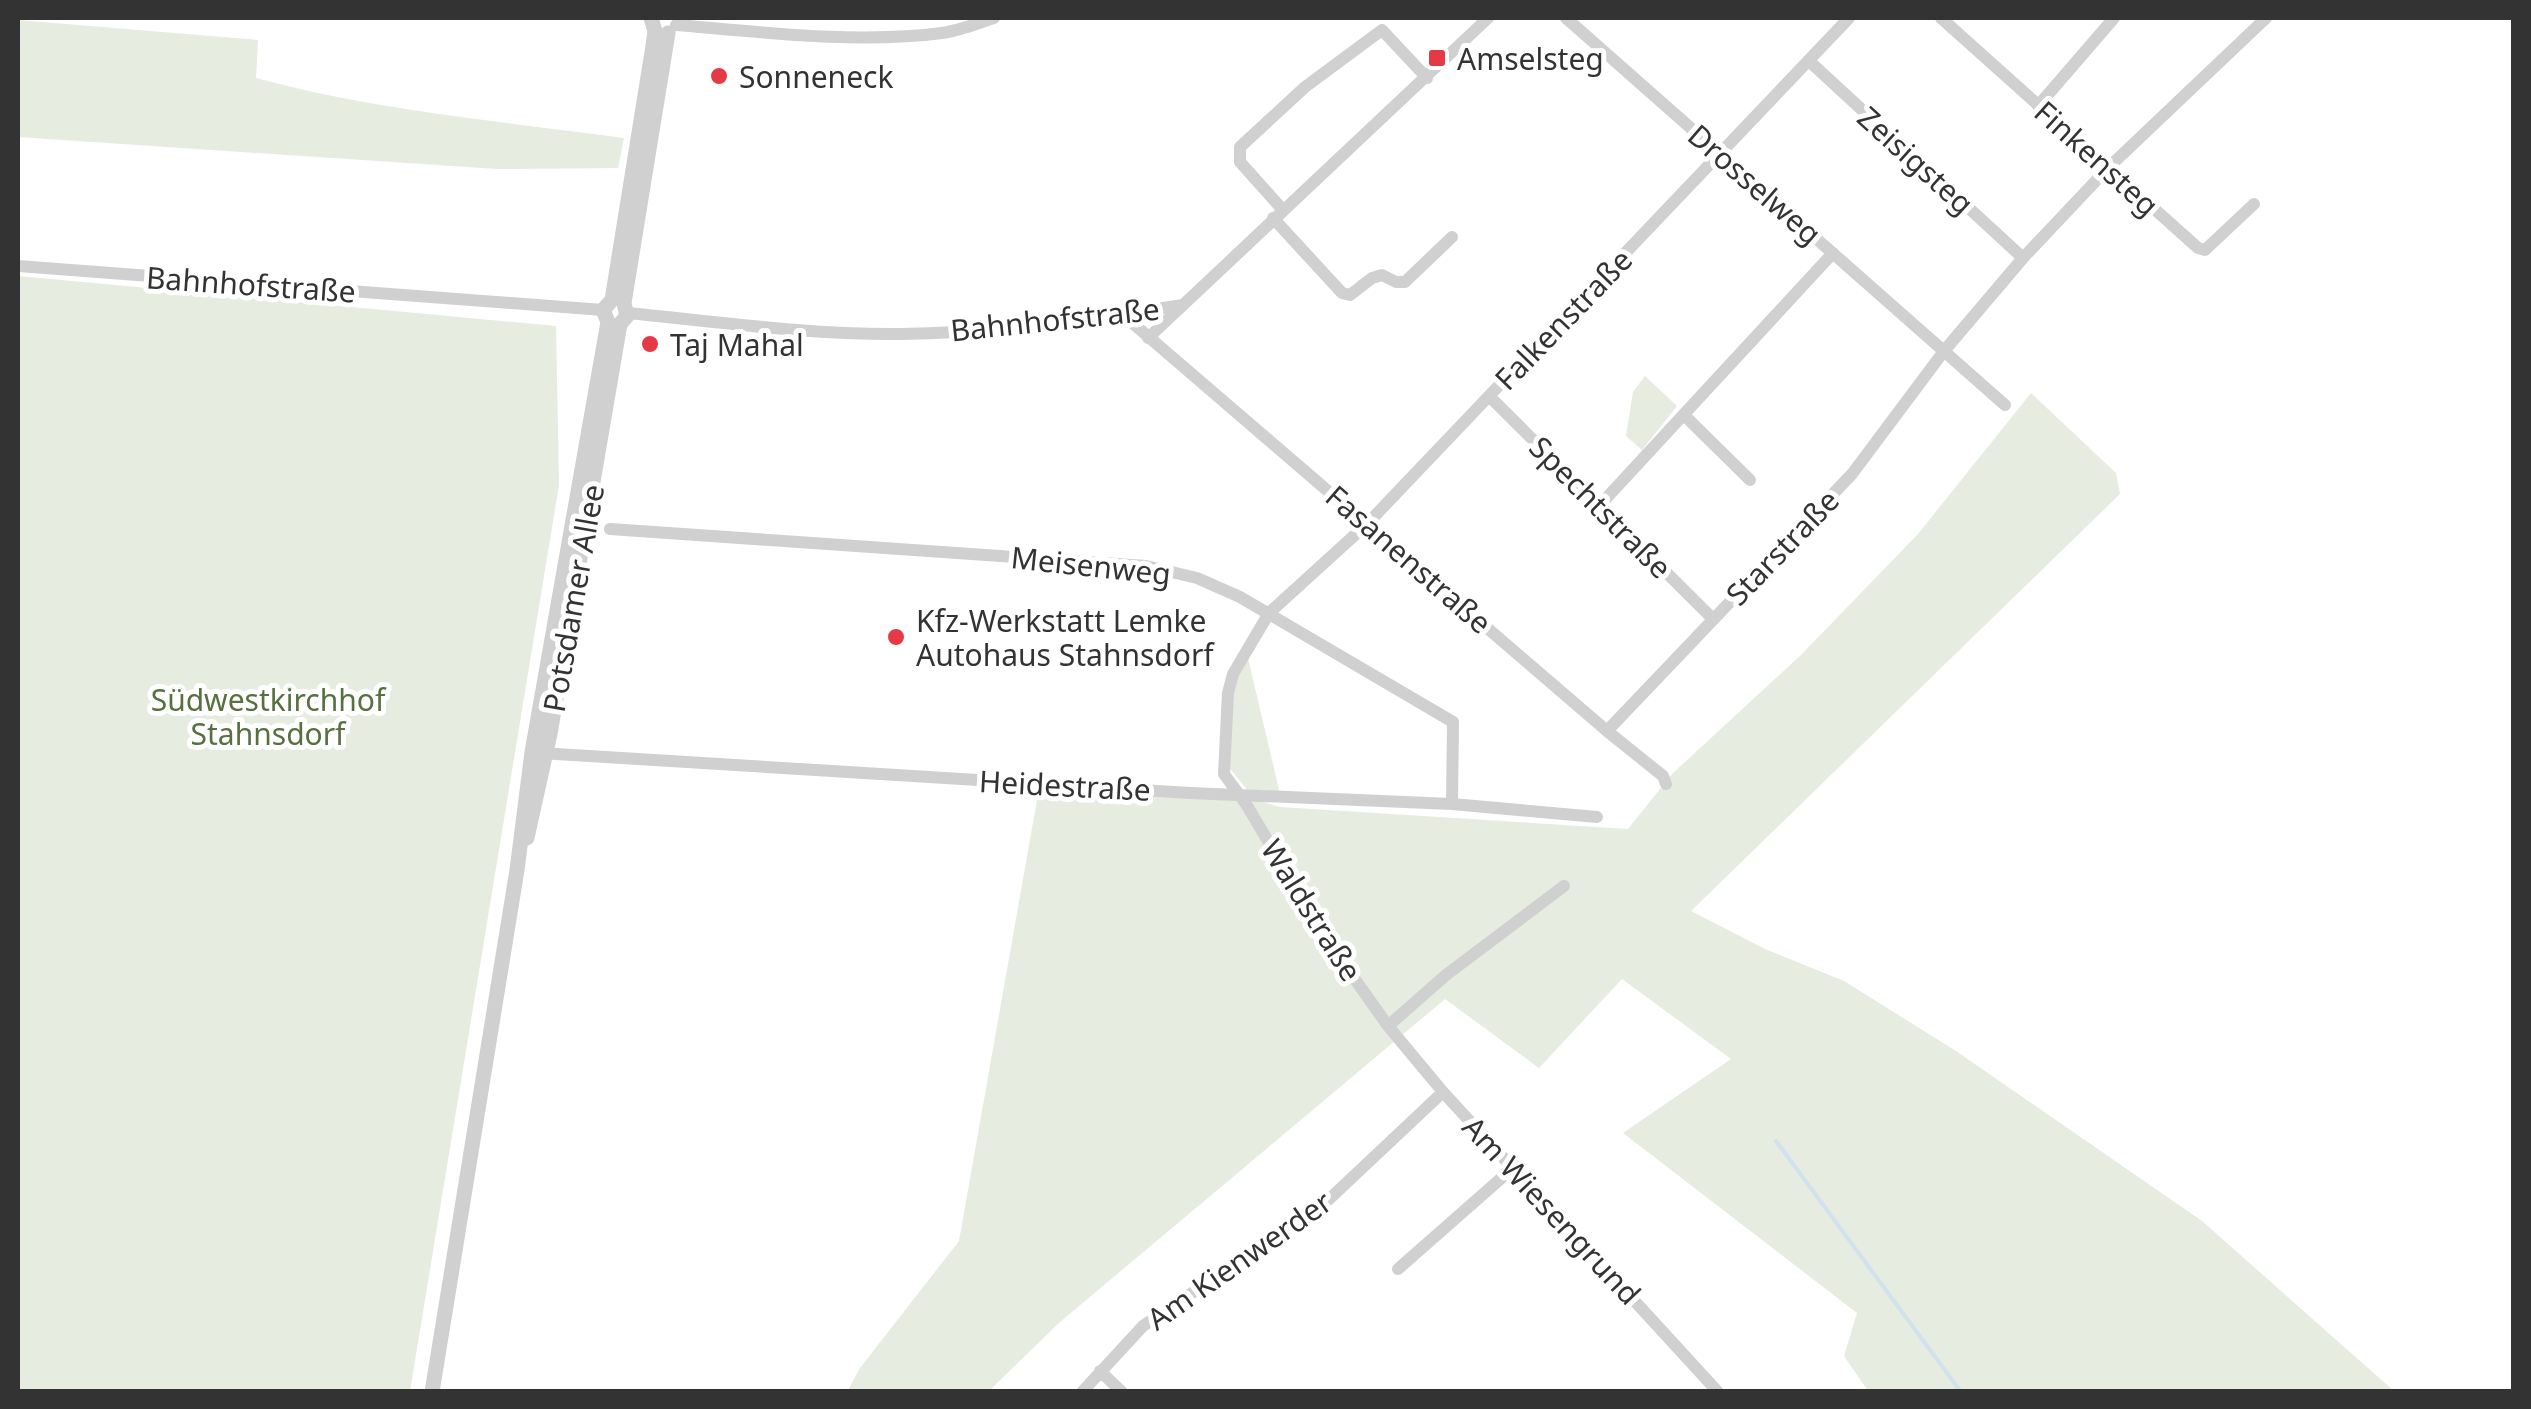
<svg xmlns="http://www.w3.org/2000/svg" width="2531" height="1409" font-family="'Noto Sans',sans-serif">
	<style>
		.green { fill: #e6ecdf }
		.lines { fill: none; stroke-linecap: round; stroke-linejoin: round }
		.stream { stroke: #cfe2ee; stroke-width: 4 }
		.minor { stroke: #d0d0d0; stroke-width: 12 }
		.tertiary { stroke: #d0d0d0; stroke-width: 15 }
		.poi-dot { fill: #e63946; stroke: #fff; stroke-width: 4 }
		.labels { text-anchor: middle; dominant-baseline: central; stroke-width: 10; stroke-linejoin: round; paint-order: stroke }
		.poi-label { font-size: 30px; fill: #333; stroke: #fff; text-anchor: start }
		.street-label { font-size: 30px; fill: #333; stroke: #fff }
		.park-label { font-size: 30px; fill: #56703f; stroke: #fff }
	</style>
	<rect width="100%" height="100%" fill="#fff"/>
	<!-- green -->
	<path class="green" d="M18,20L258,40L256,78C376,111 501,121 624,138L618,168L497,169L18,137Z
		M18,276L556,326L559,485L410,1391H18Z
		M1645,376L1677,406L1642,450L1626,436L1633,392Z
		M2031,393L2116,473L2120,494L1691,911L1765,949L1844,981L1956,1051L2202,1221L2394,1391H1868L1844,1356L1857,1313L1623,1133L1731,1059L1622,979L1539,1068L1445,999L1060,1322L989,1391L847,1392L860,1368L959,1241L1040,783L1236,794L1280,807L1628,829L1672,774L1801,655L1918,534Z
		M1247,654L1280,794L1249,792L1227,765L1230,693Z"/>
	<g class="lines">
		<!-- stream -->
		<path class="stream" d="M1776,1141L1961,1392"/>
		<!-- minor -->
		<path class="minor" d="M1566,18L2005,405
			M1941,18L2198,248L2205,250L2254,204
			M676,25C760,32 858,44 942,33C959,31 978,23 994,18
			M1809,61L2023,258
			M2038,106L2114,18
			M1282,209L1240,162V147L1305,87L1382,30L1427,78
			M1273,218L1342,293L1350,295L1372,278L1382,275L1396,282H1405L1452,237
			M18,266L603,310
			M628,313C718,322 811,335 902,334C996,333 1090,319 1183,305
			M1122,314L1607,731L1663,776L1666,784
			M1148,338L1488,18
			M1489,396L1712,618
			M1684,415L1750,480
			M1599,506L1833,253
			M610,529L1146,566L1197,578L1240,597L1453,722L1452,804
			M1607,731L1852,474L1944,351L2023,258L2108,168L2266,18
			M540,753L1190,793L1452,804L1597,817
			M1388,1026L1446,975L1564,886
			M1398,1269L1514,1167
			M1100,1371L1122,1392
			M1082,1392L1143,1326L1324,1204L1443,1092
			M1718,1392L1443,1092L1388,1026L1325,937L1246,804L1224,774L1228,693L1233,674L1269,613L1368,523L1849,18"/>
		<!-- tertiary -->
		<path class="tertiary" d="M624,303L668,33
			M527,838L550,734L620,324L627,316L624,303
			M432,1392L517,870L532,752L608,322L603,310L612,300L653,46L655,31L651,18"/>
	</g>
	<!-- markers -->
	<g class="poi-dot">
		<rect x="1427" y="48" width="20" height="20" rx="5"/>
		<circle cx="719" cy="76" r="10"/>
		<circle cx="650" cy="344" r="10"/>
		<circle cx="896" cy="637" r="10"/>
	</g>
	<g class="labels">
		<!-- poi labels -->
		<g class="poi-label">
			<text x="1457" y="58">Amselsteg</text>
			<text x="739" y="76">Sonneneck</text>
			<text x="670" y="344">Taj Mahal</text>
			<text x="916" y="620">Kfz-Werkstatt Lemke<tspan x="916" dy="34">Autohaus Stahnsdorf</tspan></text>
		</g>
		<!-- street labels -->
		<g class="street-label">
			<text transform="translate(2097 158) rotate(42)">Finkensteg</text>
			<text transform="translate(1916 160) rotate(42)">Zeisigsteg</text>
			<text transform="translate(1755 184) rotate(41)">Drosselweg</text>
			<text transform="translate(251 284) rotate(4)">Bahnhofstraße</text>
			<text transform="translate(1055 319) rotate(-6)">Bahnhofstraße</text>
			<text transform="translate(1563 319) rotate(-46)">Falkenstraße</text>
			<text transform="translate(1601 507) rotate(45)">Spechtstraße</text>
			<text transform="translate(1782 547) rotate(-46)">Starstraße</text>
			<text transform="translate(1409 559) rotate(41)">Fasanenstraße</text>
			<text transform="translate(1091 565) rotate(6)">Meisenweg</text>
			<text transform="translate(573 598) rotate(-80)">Potsdamer Allee</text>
			<text transform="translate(1065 785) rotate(3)">Heidestraße</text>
			<text transform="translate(1312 910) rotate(58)">Waldstraße</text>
			<text transform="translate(1552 1210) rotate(47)">Am Wiesengrund</text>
			<text transform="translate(1239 1260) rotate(-35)">Am Kienwerder</text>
		</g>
		<!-- park labels -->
		<g class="park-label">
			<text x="268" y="699">Südwestkirchhof<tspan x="268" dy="34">Stahnsdorf</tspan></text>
		</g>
	</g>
	<!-- border -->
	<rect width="2531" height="1409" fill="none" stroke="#333333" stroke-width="40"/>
</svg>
